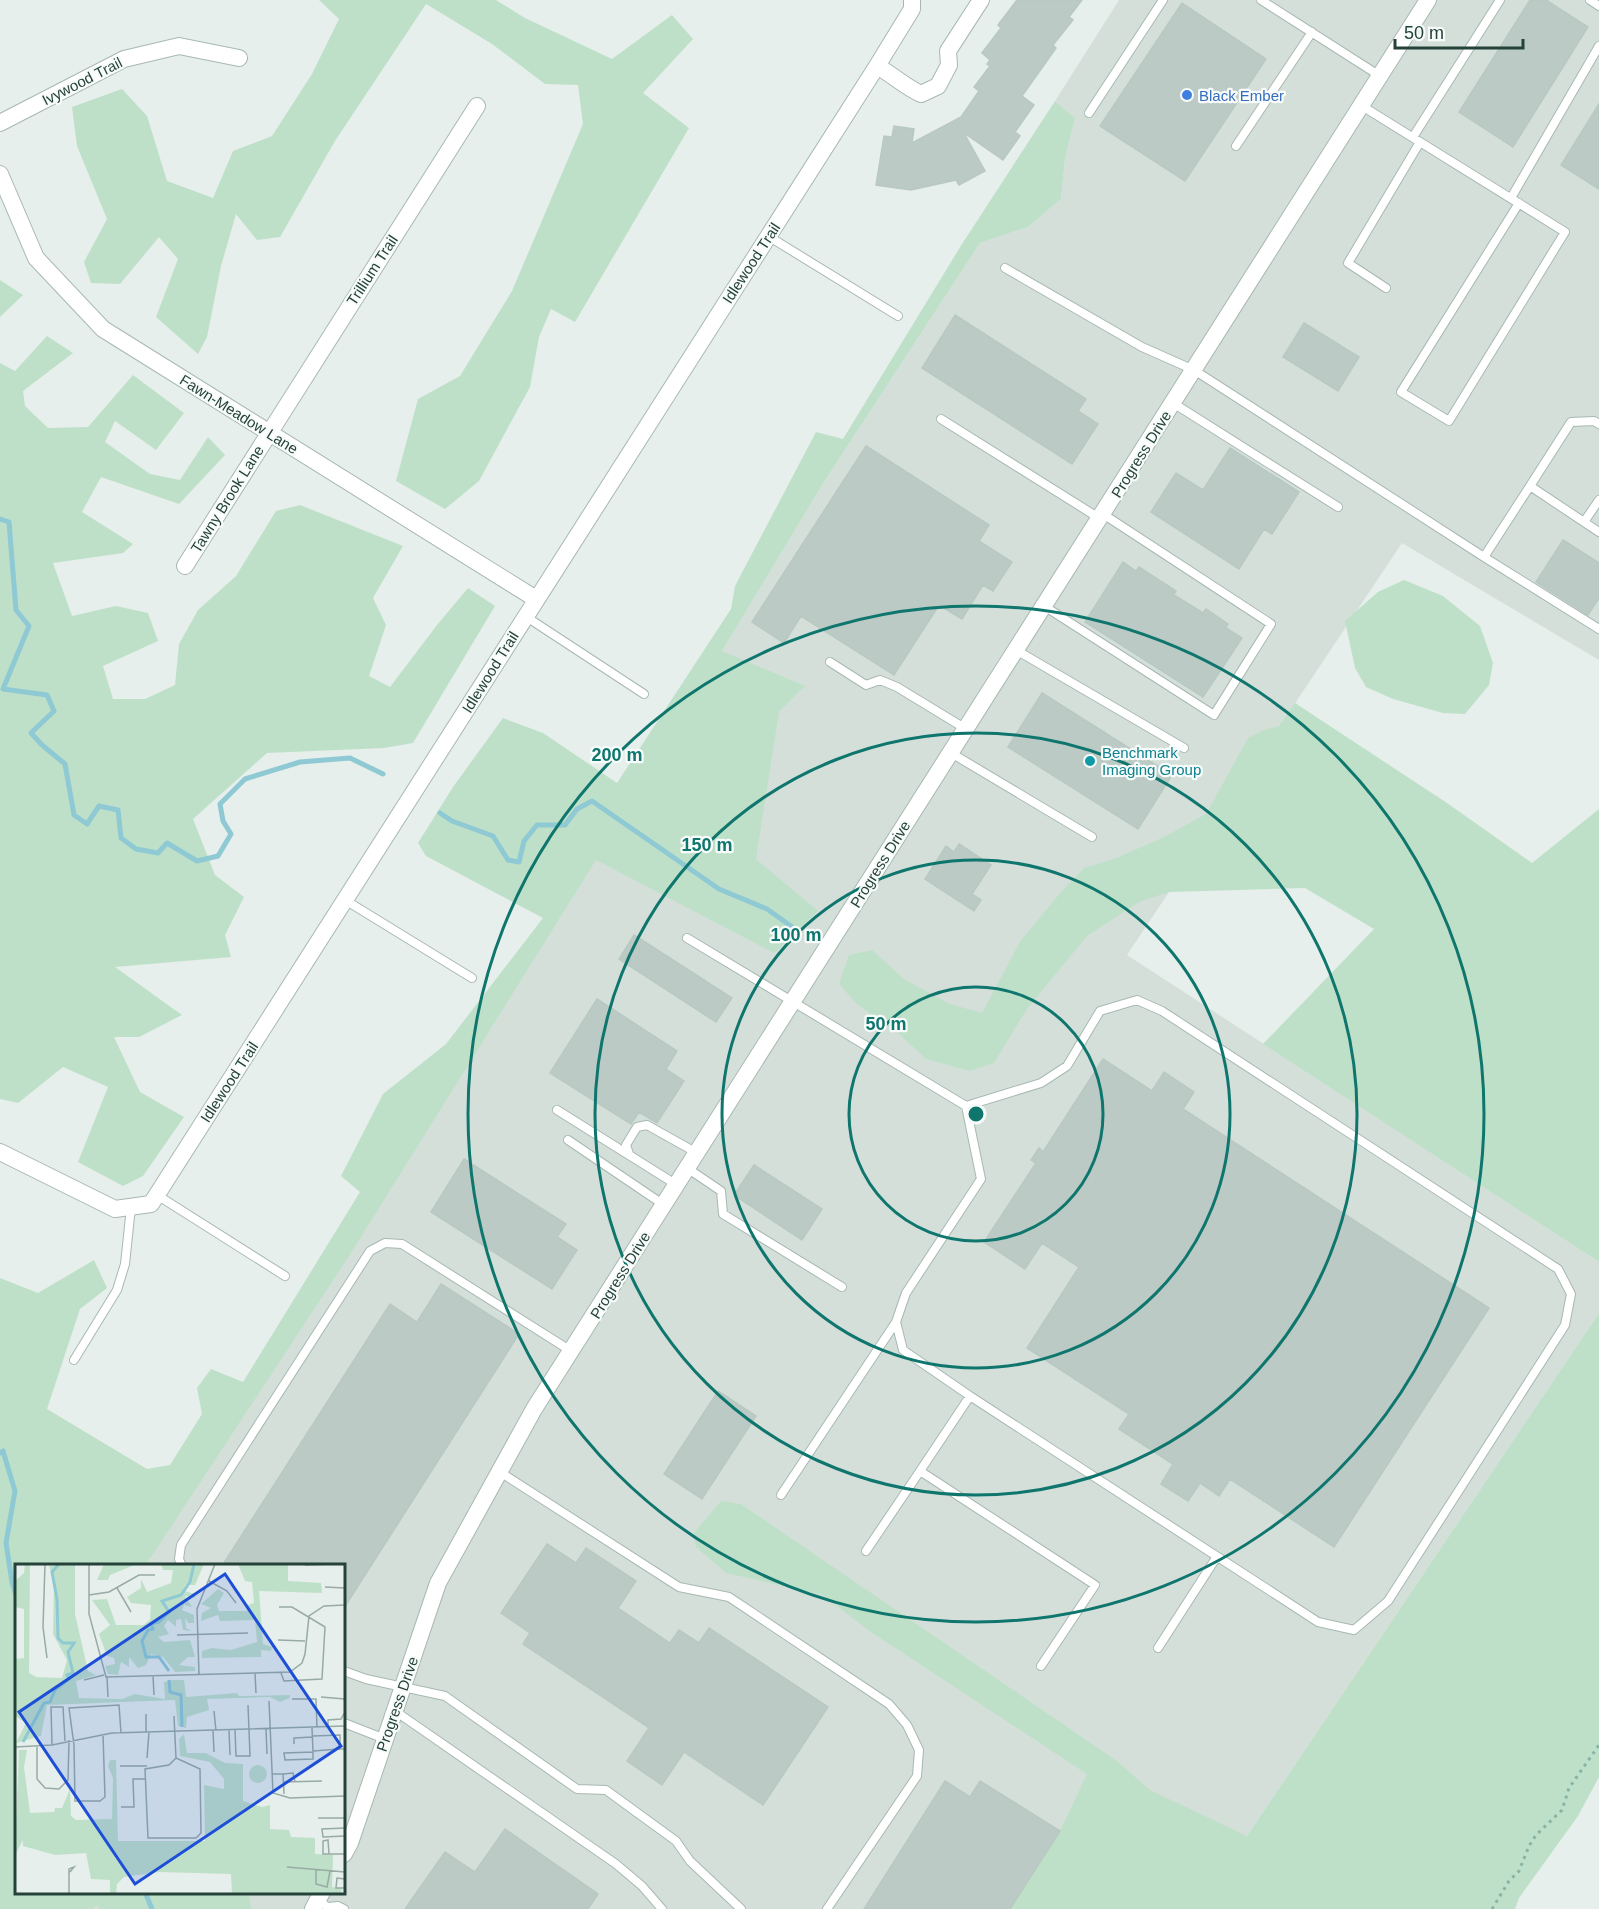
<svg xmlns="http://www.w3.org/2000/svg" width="1599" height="1909" font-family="Helvetica,sans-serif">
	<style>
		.built { fill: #d4dfda }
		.green { fill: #bfe0c8 }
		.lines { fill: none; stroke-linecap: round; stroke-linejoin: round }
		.stream { stroke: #8ec9d4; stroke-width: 5 }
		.building { fill: #bbcac4; stroke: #b8c9c2; stroke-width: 1.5 }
		.service-casing { stroke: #a8b8b2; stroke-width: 10 }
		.minor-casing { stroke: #a8b8b2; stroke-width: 18 }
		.path { stroke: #86b3a5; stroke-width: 3; stroke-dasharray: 3 4.5; stroke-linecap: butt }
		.service { stroke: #fff; stroke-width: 8 }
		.minor { stroke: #fff; stroke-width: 16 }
		.ring { fill: none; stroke: #0f766e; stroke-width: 3 }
		.shop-dot { fill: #3f7fe0; stroke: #f7fbf9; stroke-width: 2 }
		.culture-dot { fill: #0f9aa8; stroke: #f7fbf9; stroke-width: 2 }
		.labels { text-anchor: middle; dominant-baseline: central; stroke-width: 4.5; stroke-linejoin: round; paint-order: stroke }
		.street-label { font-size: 15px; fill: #24423a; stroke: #f7fbf9 }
		.shop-label { font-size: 15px; fill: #366cbe; stroke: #f7fbf9; text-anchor: start }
		.culture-label { font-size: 15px; fill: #0d838f; stroke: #f7fbf9; text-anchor: start }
		.inset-river { fill: none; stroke: #8ec9d4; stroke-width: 3 }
		.inset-road { fill: none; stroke: #98aaa4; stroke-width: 1.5 }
		.view { fill: #1d4ed8; fill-opacity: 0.15; stroke: #1d4ed8; stroke-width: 3 }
		.inset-edge { fill: none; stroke: #24423a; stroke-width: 3 }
		.centre { fill: #0f766e; stroke: #f7fbf9; stroke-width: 3 }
		.ring-label { font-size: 18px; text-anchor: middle; font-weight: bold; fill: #0f766e; stroke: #f7fbf9; stroke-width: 4.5; stroke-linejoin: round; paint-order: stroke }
	</style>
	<rect width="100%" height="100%" fill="#e6efeb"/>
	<!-- built -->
	<path class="built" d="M1119,0H1599V660L1402,543L1127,955L1599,1262V1313L1247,1836L1040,1909H0L16,1892H344V1566L146,1565L493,1025L596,859L824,482L980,243L1028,227L1061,199L1065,159L1075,118L1055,101Z"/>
	<!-- green -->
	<path class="green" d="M319,0H496L525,18L612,59L672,15L693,39L643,93L689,128L575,322L551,309L539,337L530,387L479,481L445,509L396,481L418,399L460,376L512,291L583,124L578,85L545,84L492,44L426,4L335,141L280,237L257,240L236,214L221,266L207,337L198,354L156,317L178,259L159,237L120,284L91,283L84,262L107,219L77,146L72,107L122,89L147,116L167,181L213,198L233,151L272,136L312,74L339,19Z
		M1055,101L1075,118L1065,159L1061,199L1028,227L980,243L824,482L722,651L805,686L779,712L756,859L818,911L774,953L596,860L351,1253L146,1565L16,1566V1892L249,1893L251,1909H99L97,1905L92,1909H0V1278L38,1293L94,1260L107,1288L80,1309L47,1409L147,1469L170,1465L202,1414L197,1388L211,1369L243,1382L360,1192L341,1176L383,1094L446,1044L543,918L426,856L418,843L453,787L503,718L543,733L617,783L731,609L735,586L816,432L843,439L962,244Z
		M0,280L23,295L0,317Z
		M47,336L73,353L23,391L25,406L48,428L88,427L133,375L184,413L156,450L115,421L105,442L150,474L180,480L208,437L225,455L179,504L101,477L82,512L133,544L123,553L53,563L72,616L116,606L148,613L158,641L103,666L113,699H145L175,685L179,644L198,610L236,576L276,511L300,505L403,546L373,598L386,625L369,676L390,687L437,625L468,588L495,606L413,743L384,748L267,753L193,819L215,875L244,897L225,935L231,957L115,967L182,1015L139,1037H114L140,1092L184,1117L143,1176L123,1186L78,1162L108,1087L63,1067L18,1103L0,1099V363L15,371Z
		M1404,580L1443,596L1480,626L1493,663L1489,685L1465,714L1443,713L1393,699L1366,687L1355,668L1345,621L1378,592Z
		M1295,703L1447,803L1532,863L1599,809V1262L1263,1044L1374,929L1305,888L1169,892L1139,902L1087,936L1027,1009L994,1063L970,1071L926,1059L899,1034L857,1004L839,984L849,955L872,950L904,979L950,1004L982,1013L1021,940L1061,892L1084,868L1116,858L1162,838L1206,814L1248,738L1264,730L1279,726Z
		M1599,1313V1777L1578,1816L1519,1898L1515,1909H1010L1060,1831L1087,1774L868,1630L823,1595L726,1573L696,1547L694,1533L721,1501L741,1504L1117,1761L1150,1790L1247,1836Z"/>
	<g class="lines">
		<!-- stream -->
		<path class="stream" d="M0,519L9,522L16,610L29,626L3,689L47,695L54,711L31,733L42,745L65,764L74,815L87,824L99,806L118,810L121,838L136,849L158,853L167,843L197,861L218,856L231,834L223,821L220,804L245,779L300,762L350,758L383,774
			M440,813L452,821L493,836L508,860L519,862L524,841L537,825H565L577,809L592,801L719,889L767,909L795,929
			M0,1453L3,1451L15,1491L6,1543L12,1582L16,1595
			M145,1892L152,1909"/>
	</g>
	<!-- building -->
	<path class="building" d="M1017,0H1082L1069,17L1073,20L1053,45L1056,48L1022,96L1034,105L1015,132L1020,136L1003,160L964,133L985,171L959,185L956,180L911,190L876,185L884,136L892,137L894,126L914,129L912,143L961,117L979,91L974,87L990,66L987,64L990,60L982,53L1001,28L998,25Z
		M1530,0H1546L1588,27L1513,147L1459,112Z
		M1182,3L1266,59L1185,181L1100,126Z
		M1599,104V189L1561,165Z
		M955,315L1086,399L1078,411L1098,424L1072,464L922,368Z
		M1304,323L1359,357L1338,391L1283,357Z
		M866,446L989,525L979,541L1012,562L993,591L983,585L962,619L939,605L894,675L801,616L784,643L752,622Z
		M1230,448L1299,492L1272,534L1264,529L1239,569L1151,512L1176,473L1203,490Z
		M1563,540L1599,563V598L1588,615L1536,582Z
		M1123,562L1136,571L1139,567L1176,591L1174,595L1203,613L1206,609L1228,624L1226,628L1242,638L1203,697L1085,622Z
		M1042,693L1172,775L1138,829L1008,747Z
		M959,844L991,865L972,894L981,900L974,911L925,879L946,846L954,852Z
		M634,935L732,998L716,1022L619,959Z
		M597,999L677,1051L666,1069L684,1081L657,1123L639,1112L631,1124L550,1073Z
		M1103,1059L1152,1091L1164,1072L1194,1092L1183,1109L1489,1308L1334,1547L1230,1479L1219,1496L1200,1483L1188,1501L1161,1484L1173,1464L1119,1429L1129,1414L1027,1348L1079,1267L1042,1243L1025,1269L984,1242L1036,1163L1031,1160L1039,1148L1043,1152Z
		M464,1159L566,1224L557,1237L577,1250L552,1289L431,1212Z
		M754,1165L822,1209L802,1240L734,1195Z
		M441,1284L519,1334L344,1608V1566H222L390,1304L417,1322Z
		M718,1391L756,1416L702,1499L664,1474Z
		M547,1544L576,1563L586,1548L636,1581L618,1608L670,1643L679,1630L699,1643L709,1628L828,1707L763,1805L684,1752L662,1785L627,1761L649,1728L523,1644L530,1633L501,1613Z
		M945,1781L970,1797L980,1781L1060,1831L1010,1909H864Z
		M505,1829L598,1894L588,1909H405L445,1852L475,1872Z"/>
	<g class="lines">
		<!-- service casing -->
		<g class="service-casing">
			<path id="service" d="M1261,0L1380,76
				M1590,0L1599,6
				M1362,106L1565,232L1449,421L1401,392L1519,203
				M1089,113L1163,0
				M1413,137L1500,0
				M1236,146L1312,32
				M1511,198L1599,46
				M768,236L898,316
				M1005,268L1142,347L1194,370L1484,557L1599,629
				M1386,288L1348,263L1420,142
				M1173,403L1338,507
				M941,419L1099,518
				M1530,486L1571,422L1594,421L1599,424
				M1584,522L1599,500
				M1484,557L1530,486L1599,532
				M1044,606L1214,715L1271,624L1103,514
				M525,616L644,694
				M1016,650L1184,748
				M830,662L866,685L880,680L897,687L966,729
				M951,753L1092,837
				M345,900L472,978
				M687,938L966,1106L1041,1083L1067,1066L1100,1011L1137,1000L1162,1011L1558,1269L1571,1294L1565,1325L1388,1601L1354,1630L1318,1622L970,1396L903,1350L896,1322L906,1293L981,1179L966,1106
				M557,1110L677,1185
				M568,1140L664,1205
				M629,1154L626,1145L637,1127L647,1125L697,1153
				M687,1168L721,1191L723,1214L842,1287
				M157,1195L285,1276
				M74,1360L117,1290L125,1264L131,1207
				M970,1396L920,1471L1095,1585L1041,1666
				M500,1472L679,1587L729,1597L889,1704L907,1725L919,1750L917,1776L827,1909
				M781,1495L896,1322
				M866,1551L920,1471
				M182,1566L179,1559L181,1545L370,1251L385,1243L402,1244L571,1351
				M1158,1648L1216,1558
				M344,1671L366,1679L445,1696L577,1789L606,1790L676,1841L690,1861L741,1909
				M395,1711L616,1864L642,1886L662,1909
				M344,1723L385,1739
				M318,1900L330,1909
				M329,1907L338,1906L344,1909"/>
		</g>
		<!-- minor casing -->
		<g class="minor-casing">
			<path id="minor" d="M877,66C893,75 905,87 921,94L938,86L949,65L948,51L981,0
				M0,123L124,59L179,46L239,58
				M0,174L36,258L103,329L536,599
				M185,566L477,106
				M0,1152L115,1209L151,1204L877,66L912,9V0
				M344,1854L350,1843L438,1583L534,1409L1428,0
				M313,1909L322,1892"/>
		</g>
		<!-- path -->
		<path class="path" d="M1492,1909L1509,1881L1519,1871L1529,1846L1536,1835L1562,1810L1569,1788L1599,1745"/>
		<!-- service -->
		<use href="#service" class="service"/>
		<!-- minor -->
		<use href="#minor" class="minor"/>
	</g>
	<!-- distance rings -->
	<g class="ring">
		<circle cx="976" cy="1114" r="127"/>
		<circle cx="976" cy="1114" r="254"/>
		<circle cx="976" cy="1114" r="381"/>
		<circle cx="976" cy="1114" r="508"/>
	</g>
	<!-- markers -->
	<circle class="shop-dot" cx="1187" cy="95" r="6"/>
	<circle class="culture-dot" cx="1090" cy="761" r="6"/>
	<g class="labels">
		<!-- street labels -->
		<g class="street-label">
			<text transform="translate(82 81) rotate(-27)">Ivywood Trail</text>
			<text transform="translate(751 263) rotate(-57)">Idlewood Trail</text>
			<text transform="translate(372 270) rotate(-57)">Trillium Trail</text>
			<text transform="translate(239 414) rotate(32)">Fawn-Meadow Lane</text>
			<text transform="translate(1141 454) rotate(-58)">Progress Drive</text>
			<text transform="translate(227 499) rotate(-58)">Tawny Brook Lane</text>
			<text transform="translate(490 672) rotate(-58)">Idlewood Trail</text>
			<text transform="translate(880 864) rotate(-58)">Progress Drive</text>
			<text transform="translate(229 1082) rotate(-57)">Idlewood Trail</text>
			<text transform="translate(620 1275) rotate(-58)">Progress Drive</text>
			<text transform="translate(397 1704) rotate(-71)">Progress Drive</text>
		</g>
		<!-- shop labels -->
		<g class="shop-label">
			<text x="1199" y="95">Black Ember</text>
		</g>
		<!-- culture labels -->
		<g class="culture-label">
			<text x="1102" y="752">Benchmark<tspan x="1102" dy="17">Imaging Group</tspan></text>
		</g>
	</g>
	<!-- overview -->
	<g transform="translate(15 1564)">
		<rect width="330" height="330" fill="#e6efeb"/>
		<path d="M10,0H15L14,109L21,113L47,114L52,96L38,70L39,19L34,2L60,0V50L73,107L81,111L61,117L64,134L107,135L120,130L150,135L149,118L158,116H169L171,133L222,129L224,132L275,131V134L265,138L255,133L192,135L194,146L172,153L171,164L163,162L160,136L32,141L26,172L1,179L11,159L0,152V95L9,94V45L0,43V17L9,9ZM89,0H122L95,11L93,16H82ZM146,0H189L180,21H170V27L180,30V34L170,32L177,43L169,41L167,46L179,51V59H173L170,53L171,64L177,67L168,66L166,55L161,56V63L153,56L149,62L154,70L143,73L149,78L175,76L180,93H173L164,101L180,103V107L160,108L148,93L136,90L131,101L123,104L114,93V103L106,98L103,111L93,110L90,102L100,100L99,94L92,92L84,70L95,61L77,36L92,35L101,61H128L135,56L136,41L116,39L112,33L126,24V15L132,28L156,19L158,6H148ZM223,0H273V17L306,19L307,29L244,27L248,80L257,83L256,87L246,86V93L187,94V87L197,84L216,86L242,78L240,56L205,57L203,51L186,57L187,49L196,44L186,40L203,25L209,29L202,41L204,47H232L233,41L239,39L237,18L230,17ZM169,170L172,189H191L210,199L228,200V237L247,243L255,241V265L274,266L276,273L300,274V290L318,291L317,323L327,325L326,330H217L216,310L144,308L109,313L102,320L101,330H95V316L76,315L71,289L40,291L8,282V276L0,291L4,186H12L9,203L15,249L39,248L40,244H47L55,225L56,252L61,256L97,255L98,214L93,202L95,196H101L103,277H190L189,221L209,225V215L195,198L165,192L164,175ZM234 210a9 9 0 1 1 18 0a9 9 0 1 1-18 0Z" fill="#bfe0c8"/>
		<path class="inset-river" d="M154,107L144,93H131L127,77L133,66L138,65L136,60L144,58L154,48L147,37L166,31L175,18L179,0M154,116L155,128L166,131L167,163M8,178L29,139L35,138L40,126L54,115L52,111L58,109L53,88L59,79H48L43,74L42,35L37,8L44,0"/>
		<path class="inset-road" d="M30,0L28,63L32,94M74,0V50L91,113L275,108L287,99L290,90L294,52L309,42L330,41M290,1L318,0M194,17L212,27L221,39M310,23L330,24M102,24L116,48M74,31L94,28L124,11H140M264,43H277L310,63L307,115L269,117L266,109M162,71L233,69M263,76L290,77M240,109L241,129M184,111L182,45L200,0M138,112L139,131M92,113L93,133M69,116L89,111M306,133L330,135M277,135H301L302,164M254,137L258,229L275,234L330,232M233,141L234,166M199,147L201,167M131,150V169M159,152L161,194L185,205L186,269L181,274H133L130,205L154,201L161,194M313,163V156L326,155L330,148M297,164L298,188V195L270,196L269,189L298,188M251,165L252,190M214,166L215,191M220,166L221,192H235L234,166M198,167L199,188M88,170L90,233L85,237H60L59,181L54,144L104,141L106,169M298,172L325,171V185H330M279,180V174L298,173M37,181L36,143H48L50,177M22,182V215L30,224L44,225L53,216L54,176M0,183L37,181L97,169L330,162M298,187L325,185M132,194L134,168M105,202H132M257,210H268L269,230M268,210L278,209L280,218M269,218L307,217M106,243H119L118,215H130M303,254H330M330,264L307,265L308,273L330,272M314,290L313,276L308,277V290H330M272,303L330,308M301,306V320L312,323L315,307M330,315L322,314L321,324H330M54,330V305L59,303L55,308"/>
		<path class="view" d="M210,10L326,182L120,320L4,148Z"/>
		<rect width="330" height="330" class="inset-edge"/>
	</g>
	<circle cx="976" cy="1114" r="9" class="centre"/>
	<g class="ring-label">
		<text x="617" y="761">200 m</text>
		<text x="707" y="851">150 m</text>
		<text x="796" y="941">100 m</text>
		<text x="886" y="1030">50 m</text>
	</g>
	<!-- scale -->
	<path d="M1395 39v9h128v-9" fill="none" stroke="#24423a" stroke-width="3"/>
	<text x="1404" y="39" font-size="18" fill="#24423a" stroke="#f7fbf9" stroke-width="4.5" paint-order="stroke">50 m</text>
</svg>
